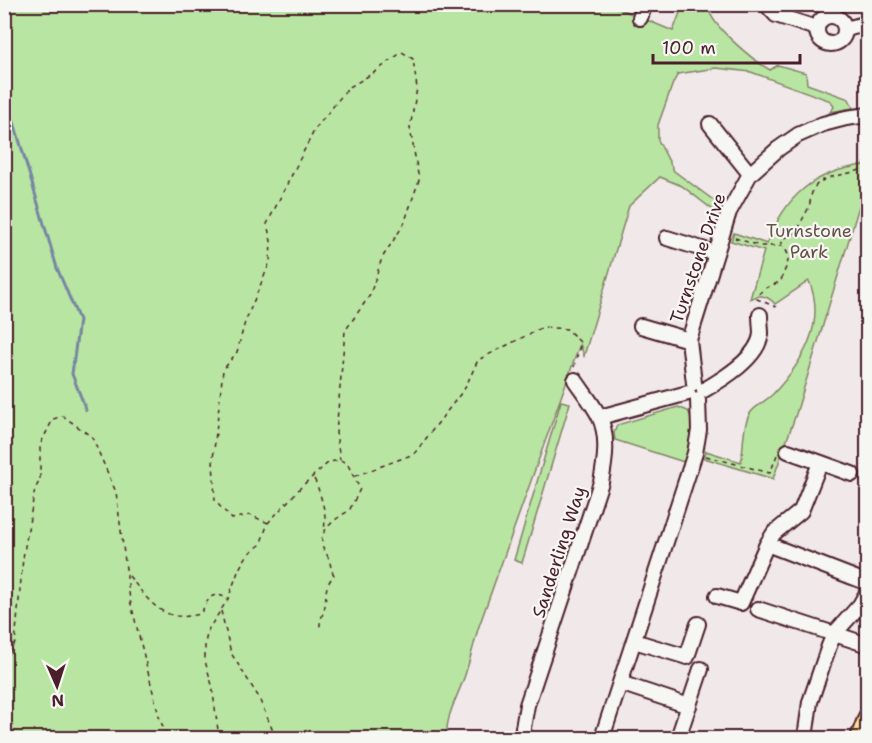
<svg xmlns="http://www.w3.org/2000/svg" width="872" height="743" font-family="'Shantell Sans',sans-serif">
	<style>
		.green { fill: #b9e5a2; stroke: #828266; stroke-width: 1.5 }
		.lines { fill: none; stroke-linecap: round; stroke-linejoin: round }
		.stream { stroke: #7686a2; stroke-width: 3 }
		.minor-casing { stroke: #4a1f2b; stroke-width: 18 }
		.major-casing { stroke: #4a1f2b; stroke-width: 22 }
		.path { stroke: #4a1f2b; stroke-width: 1.5; stroke-dasharray: 4.5 4.5; stroke-linecap: butt }
		.minor { stroke: #f6f6f2; stroke-width: 14 }
		.major { stroke: #fbdf96; stroke-width: 18 }
		.labels { text-anchor: middle; dominant-baseline: central; stroke-width: 4.5; stroke-linejoin: round; paint-order: stroke }
		.park-label { font-size: 18px; fill: #665049; stroke: #f6f6f2 }
		.street-label { font-size: 18px; fill: #4a1f2b; stroke: #f6f6f2 }
	</style>
	<rect width="100%" height="100%" fill="#f1e8ea"/>
	<filter id="ink" filterUnits="userSpaceOnUse"><feTurbulence type="fractalNoise" baseFrequency=".0167" numOctaves="2"/><feDisplacementMap in="SourceGraphic" scale="12" xChannelSelector="R" yChannelSelector="G"/><feConvolveMatrix kernelMatrix="1 2 1 2 8 2 1 2 1" color-interpolation-filters="sRGB"/></filter>
	<g filter="url(#ink)">
		<!-- green -->
		<path class="green" d="M608,4L673,31L683,5H708C708,24 753,60 770,70L778,65L806,73L807,84L849,99L853,108L830,112L834,107L831,101L751,72L716,68L678,74L673,83L658,125V140L674,171L720,205L717,213L682,186L660,177L629,206L584,356L580,344L478,629C474,644 470,660 465,675C458,697 445,715 447,738H5L4,5Z
			M864,127H867V180L796,414L773,479L704,458L706,451L741,462C744,448 742,424 751,412C757,405 767,400 773,394C802,363 827,324 809,281L775,304C768,296 759,294 750,299L764,251L731,241L734,233L767,244C785,196 814,171 865,165Z
			M561,401L570,403L522,563L514,560Z
			M678,407L688,411C697,425 689,447 684,462L615,440L614,433L617,425Z"/>
		<g class="lines">
			<!-- stream -->
			<path class="stream" d="M4,49L8,102L57,268L79,320L72,374L86,410"/>
			<!-- minor casing -->
			<g class="minor-casing">
				<path id="minor" d="M766,4L776,15L816,28
					M817 30a14 14 0 1 1 28 0a14 14 0 1 1-28 0Z
					M640,18L645,4
					M846,29L868,23
					M710,124L750,174
					M667,238L715,253
					M641,326L689,340
					M694,383L689,340L729,212L750,174L778,149L798,135L823,124L846,118L868,115
					M704,390C723,379 758,358 761,334C761,328 760,321 760,315
					M600,417L688,393
					M788,451L852,474
					M767,544L868,583
					M717,596L741,603L767,544L774,533L801,511L820,463
					M758,609L868,645
					M634,641L687,657L698,624
					M620,683L689,706
					M524,738L523,728L527,705L601,482C605,462 609,436 599,416C593,404 583,392 575,380
					M602,738L695,453L699,430L698,400
					M678,738L701,669
					M805,738L810,702L829,646L834,634L860,605L868,591"/>
			</g>
			<!-- major casing -->
			<g class="major-casing">
				<path id="major" d="M860,738L868,717"/>
			</g>
			<!-- path -->
			<path class="path" d="M842,14V4
				M867,127L868,145
				M735,238L760,246H782C795,257 784,268 781,281C773,286 759,288 757,299L776,307
				M781,246L783,239L799,231C800,222 804,217 808,209C811,203 810,196 813,190C820,173 852,177 868,166
				M706,456L770,473L777,455
				M355,476L414,454L465,388L478,360L543,327L567,329L581,343L574,367
				M314,479C318,485 325,510 325,517C325,523 324,527 325,532
				M268,523L250,515L232,519L215,501L213,459L223,370L237,352L245,322L270,262L271,241L267,224L315,129L348,88L375,72L402,52L413,59L417,88L410,128L419,180L404,224L382,258L370,295L345,331L336,433L340,460
				M129,576C150,602 163,624 200,614C208,603 208,589 227,598
				M221,611L231,653L258,696L276,738
				M4,662L15,643L23,558L35,489L40,480V445L53,419L63,416L92,437L116,492L130,600L160,720L168,738
				M219,738L212,685L205,661V643L208,630L228,599L239,569L248,554L260,545L268,523L303,485L329,462L340,460L347,463L360,489L349,511C339,516 319,530 322,543C322,548 326,552 328,557C331,563 330,568 334,575C324,588 327,590 325,605C324,615 319,618 320,630"/>
			<!-- minor -->
			<use href="#minor" class="minor"/>
			<!-- major -->
			<use href="#major" class="major"/>
		</g>
	</g>
	<g class="labels">
		<!-- park labels -->
		<g class="park-label">
			<text x="809" y="231">Turnstone<tspan x="809" dy="21">Park</tspan></text>
		</g>
		<!-- street labels -->
		<g class="street-label">
			<text transform="translate(698 258) rotate(-71)">Turnstone Drive</text>
			<text transform="translate(559 552) rotate(-72)">Sanderling Way</text>
		</g>
	</g>
	<!-- margin -->
	<rect width="872" height="743" fill="none" stroke="#f6f6f2" stroke-width="24"/>
	<rect x="12" y="12" width="848" height="719" fill="none" stroke="#4a1f2b" stroke-width="2" filter="url(#ink)"/>
	<!-- north arrow -->
	<g transform="translate(57 686) rotate(177)" stroke="#f6f6f2" stroke-width="4.5" paint-order="stroke">
	<path d="M0-4.5L10 22L0 15L-10 22Z" fill="#4a1f2b"/>
	<text y="-9" font-size="16" font-weight="bold" text-anchor="middle" fill="#4a1f2b">N</text>
	</g>
	<!-- scale -->
	<path d="M653 54v9h147v-9" fill="none" stroke="#4a1f2b" stroke-width="3"/>
	<text x="662" y="54" font-size="18" fill="#4a1f2b" stroke="#f6f6f2" stroke-width="4.5" paint-order="stroke">100 m</text>
</svg>
